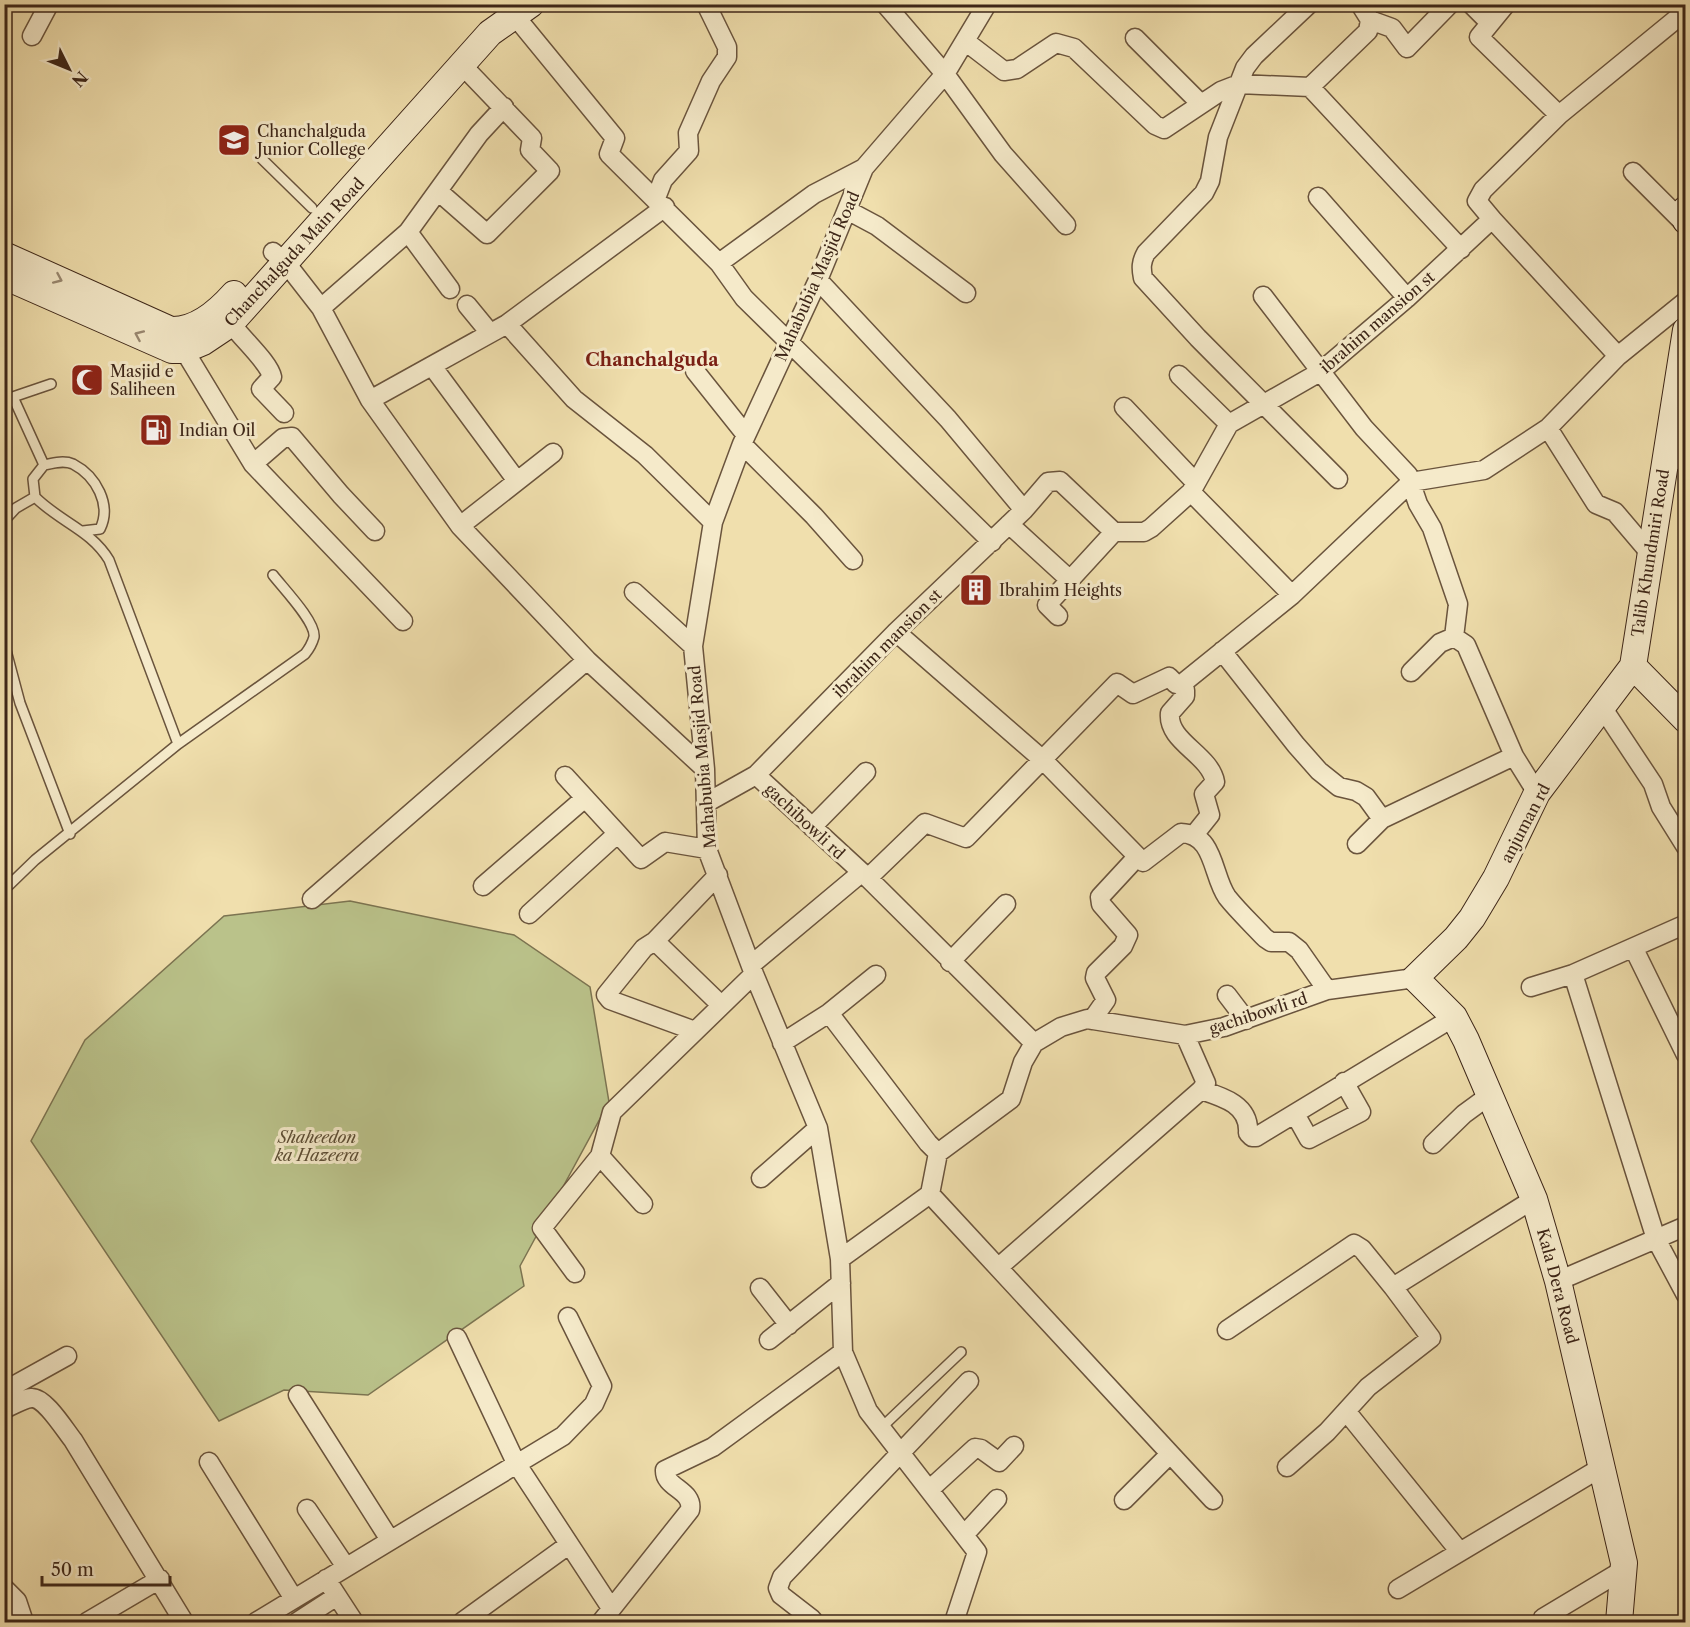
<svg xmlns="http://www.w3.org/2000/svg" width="1690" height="1627" font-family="'Libre Caslon Text',serif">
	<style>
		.green { fill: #bac28a; stroke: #7c7451; stroke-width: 1.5 }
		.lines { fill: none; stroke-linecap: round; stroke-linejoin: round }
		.lane-casing { stroke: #6a543d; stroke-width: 12 }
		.street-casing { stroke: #6a543d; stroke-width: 21 }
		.secondary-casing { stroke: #3d2618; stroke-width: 28 }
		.lane { stroke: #f5eaca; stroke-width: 9 }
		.street { stroke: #f5eaca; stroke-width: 18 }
		.secondary { stroke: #f5eaca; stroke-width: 26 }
		.oneway { stroke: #998871 }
		.labels { text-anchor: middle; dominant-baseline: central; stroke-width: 6; stroke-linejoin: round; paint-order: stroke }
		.poi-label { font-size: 16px; fill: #3d2618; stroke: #f5eaca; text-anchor: start }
		.street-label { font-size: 16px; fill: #3d2618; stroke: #f5eaca }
		.park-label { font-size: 16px; font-style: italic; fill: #5c4d34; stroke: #f5eaca }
		.neighbourhood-label { font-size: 18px; font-weight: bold; fill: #7a1f14; stroke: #f5eaca }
	</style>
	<rect width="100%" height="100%" fill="#f0dfad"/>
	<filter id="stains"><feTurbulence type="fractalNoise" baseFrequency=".00333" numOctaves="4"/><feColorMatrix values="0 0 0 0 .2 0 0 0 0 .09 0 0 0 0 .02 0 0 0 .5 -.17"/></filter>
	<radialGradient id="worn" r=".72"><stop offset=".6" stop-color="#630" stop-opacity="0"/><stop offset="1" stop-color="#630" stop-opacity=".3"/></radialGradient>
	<!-- green -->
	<path class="green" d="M350,901L514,935L590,987L609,1102L520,1266L524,1286L368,1395L284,1390L219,1421L31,1141L85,1040L224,916Z"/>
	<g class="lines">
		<!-- lane casing -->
		<g class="lane-casing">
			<path id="lane" d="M262,159L312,208
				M4,400L51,384
				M44,465C53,463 64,460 73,464C96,476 112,505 100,529L83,531
				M4,521L16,508L35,497
				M4,643L20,703L70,834
				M178,744L305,654C309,649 312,644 314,637C316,622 283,588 273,575
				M4,890L35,860L178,744L109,560C91,530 60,522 35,497L33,479L44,465L13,397
				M881,1428L961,1352"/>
		</g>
		<!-- street casing -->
		<g class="street-casing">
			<path id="street" d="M501,4L515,16L615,138L609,154L719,263L744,298L992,542
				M885,4L945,74L1003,154L1066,225
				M1309,4L1254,56L1245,68L1218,137L1210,181L1204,193L1146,253C1141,262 1141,268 1143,278L1198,338L1338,479
				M1471,4L1490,23
				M1506,4L1479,37L1559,115
				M1370,20L1392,28L1407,48L1450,4
				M32,36L49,4
				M1135,38L1201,104
				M965,41L1004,71L1017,69L1056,43L1074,48L1155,125L1164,129L1221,91L1239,84L1310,87L1461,249
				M1310,87L1368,31L1370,20L1360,4
				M1633,172L1686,225
				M438,191L487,234L550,171L530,150L532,138L461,64
				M1318,197L1407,298
				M656,198L663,180L689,151L688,133L711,81L727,57V47L706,4
				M847,210L877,226L966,293
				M1492,219L1618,356
				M408,232L450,289
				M273,252L286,263L321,308L370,400L460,526L587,660L705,769
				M719,263L814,194L864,168
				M818,280L948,419L1024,510
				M1263,296L1364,428L1408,475L1418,504L1432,528L1458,604L1454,637
				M467,305L490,333
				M321,308L408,232L479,134L504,107
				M225,315C236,334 269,361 272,377L261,389L284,413
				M507,324L574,399L645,455L713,522
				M182,338L184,350L253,464L403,621
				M432,366L517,481
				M695,371L746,435
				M1179,375L1229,424
				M370,400L507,324L665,207
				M1124,407L1196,483
				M1548,428L1596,504L1615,512L1649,552
				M742,444L814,516L853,560
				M1666,445L1686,465
				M253,464L283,438L292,437L341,495L375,531
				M1191,492L1292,595
				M1009,524L1069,579
				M460,526L553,453
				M634,592L693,646
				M1058,616L1047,605L1114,532
				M896,632L1043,760L1143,862L1181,833C1215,834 1212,876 1227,897C1238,911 1253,925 1265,938L1271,942H1289L1299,950L1327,990
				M1222,651L1296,745L1319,771L1339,787L1356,791L1366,797L1382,819
				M1411,672L1440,643L1454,637L1466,645L1514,756L1537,793
				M1180,685L1185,690V696L1170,713C1167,742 1210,754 1215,782L1204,794L1210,815L1194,835
				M1602,707L1653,784L1661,807L1686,847
				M756,775L868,878L1034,1043
				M565,776L641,859L665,842L707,849
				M706,803L756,775L896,632L1024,510L1048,482L1060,481L1114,532H1144L1151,528L1191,492L1229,424L1320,372L1407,298L1492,219L1477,201L1483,190L1559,115L1686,11
				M812,827L866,772
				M1357,844L1382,819L1514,756
				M868,878L925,823L966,838L1117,683L1133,694L1169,677L1176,684L1183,683L1292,595L1411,482L1484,470L1548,428L1618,356L1686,301
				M483,886L585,798
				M312,899L587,660
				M529,914L617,834
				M655,941L721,1005
				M1634,949L1686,1055
				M950,962L1006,904
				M751,965L861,873
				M1573,974L1656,1239L1686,1295
				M1531,987L1573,974L1686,924
				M1227,995L1246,1020
				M829,1013L928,1143L938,1153
				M1092,1020L1106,1000L1095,978L1096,973L1123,946L1128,935L1101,904L1100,897L1137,857
				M695,1031L610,1000L606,995L644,948L655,941L718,875
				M782,1043L829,1013L876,975
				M1201,1090C1223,1097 1250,1105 1248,1133L1252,1137H1256L1454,1017
				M1295,1114L1309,1139L1361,1112L1344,1082
				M1433,1144L1464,1114L1490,1095
				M600,1156L643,1204
				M761,1178L818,1128
				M930,1194L1213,1500
				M840,1259L930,1194L938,1153L1011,1099L1023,1062L1034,1043L1061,1027L1087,1019L1185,1035L1224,1027L1327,990L1415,978
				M1000,1266L1201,1090L1206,1083L1185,1035
				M575,1273L542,1228L600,1156L612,1112L754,974
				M1558,1281L1686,1226
				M760,1288L789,1325
				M1227,1330L1354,1244L1362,1249L1393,1287L1534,1199
				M457,1338L516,1463L611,1608
				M769,1340L841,1283
				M4,1391L67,1356
				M298,1395L390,1540
				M4,1409C12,1406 22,1399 31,1398C44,1396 65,1430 73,1440L184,1622
				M1346,1411L1460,1552
				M209,1462L294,1599
				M1287,1467L1327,1432L1368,1387L1431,1338L1393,1287
				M929,1490L975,1448L981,1449L999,1462L1014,1446
				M1124,1500L1170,1454
				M307,1509L346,1567
				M964,1535L997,1499
				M326,1579L354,1622
				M4,1588L17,1601L24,1622
				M1398,1589L1602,1467
				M1543,1618L1623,1570
				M812,1619L781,1595L778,1588L782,1577L969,1381
				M87,1622L160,1579
				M256,1622L563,1436L594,1404L602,1386L568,1317
				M297,1622L337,1596
				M462,1622L567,1546
				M601,1622L690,1510C694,1490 664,1488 665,1470L713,1447L843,1352
				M954,1622L977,1552L868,1411L843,1352L840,1259L818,1128L754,974L707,849L705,769L693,646L713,522L742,444L818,280L864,168L945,74L987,4"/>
		</g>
		<!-- secondary casing -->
		<g class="secondary-casing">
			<path id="secondary" d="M1686,209L1683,212L1686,221
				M4,255L171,330C196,331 218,312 234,294
				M4,276L172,350H184L203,342L230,324L490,33L531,4
				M1686,330L1633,666L1686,720
				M1619,1622L1624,1563L1558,1281L1534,1199L1466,1040L1454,1017L1415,978L1456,938L1472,918L1496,878L1537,793L1633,666"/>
		</g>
		<!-- lane -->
		<use href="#lane" class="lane"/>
		<!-- street -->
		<use href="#street" class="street"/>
		<!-- secondary -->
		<use href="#secondary" class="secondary"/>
	</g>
	<!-- one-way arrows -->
	<defs><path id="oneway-chevron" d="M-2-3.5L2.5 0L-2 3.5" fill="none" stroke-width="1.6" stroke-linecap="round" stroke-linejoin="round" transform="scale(1.5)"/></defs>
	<g class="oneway">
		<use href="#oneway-chevron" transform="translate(58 279) rotate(24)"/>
		<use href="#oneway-chevron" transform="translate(139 335) rotate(-156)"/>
	</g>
	<!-- icons -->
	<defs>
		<g id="university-square" transform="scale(1.725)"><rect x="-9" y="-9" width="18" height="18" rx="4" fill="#8f2418" stroke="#f5eaca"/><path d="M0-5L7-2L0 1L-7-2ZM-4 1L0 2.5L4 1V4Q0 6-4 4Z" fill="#fff"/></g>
		<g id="mosque-square" transform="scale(1.725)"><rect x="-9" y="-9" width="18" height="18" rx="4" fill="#8f2418" stroke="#f5eaca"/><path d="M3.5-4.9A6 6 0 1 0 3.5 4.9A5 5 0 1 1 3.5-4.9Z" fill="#fff"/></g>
		<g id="fuel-square" transform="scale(1.725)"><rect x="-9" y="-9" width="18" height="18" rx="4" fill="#8f2418" stroke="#f5eaca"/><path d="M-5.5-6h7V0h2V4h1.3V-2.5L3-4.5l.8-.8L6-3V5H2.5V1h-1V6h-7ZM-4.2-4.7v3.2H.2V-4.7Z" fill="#fff"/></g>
		<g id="building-square" transform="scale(1.725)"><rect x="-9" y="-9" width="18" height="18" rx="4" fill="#8f2418" stroke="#f5eaca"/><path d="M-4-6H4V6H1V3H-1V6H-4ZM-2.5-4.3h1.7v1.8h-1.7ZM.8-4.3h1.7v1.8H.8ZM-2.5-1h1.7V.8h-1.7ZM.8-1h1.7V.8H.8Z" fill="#fff"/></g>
	</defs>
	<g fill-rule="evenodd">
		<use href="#university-square" x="234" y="140"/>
		<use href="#mosque-square" x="87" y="380"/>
		<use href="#fuel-square" x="156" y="430"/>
		<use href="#building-square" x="976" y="590"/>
	</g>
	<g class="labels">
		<!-- poi labels -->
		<g class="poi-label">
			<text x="257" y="131">Chanchalguda<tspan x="257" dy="18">Junior College</tspan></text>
			<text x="110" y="371">Masjid e<tspan x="110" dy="18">Saliheen</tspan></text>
			<text x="179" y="430">Indian Oil</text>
			<text x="999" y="590">Ibrahim Heights</text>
		</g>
		<!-- street labels -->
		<g class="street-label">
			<text transform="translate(294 252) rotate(-47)">Chanchalguda Main Road</text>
			<text transform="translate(817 276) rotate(-66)">Mahabubia Masjid Road</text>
			<text transform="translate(1377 322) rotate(-41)">ibrahim mansion st</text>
			<text transform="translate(1650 553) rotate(-81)">Talib Khundmiri Road</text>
			<text transform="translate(887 643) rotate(-45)">ibrahim mansion st</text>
			<text transform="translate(702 757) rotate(-95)">Mahabubia Masjid Road</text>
			<text transform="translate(805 821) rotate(43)">gachibowli rd</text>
			<text transform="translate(1525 823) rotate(-62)">anjuman rd</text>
			<text transform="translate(1258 1013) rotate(-18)">gachibowli rd</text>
			<text transform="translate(1558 1286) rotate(75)">Kala Dera Road</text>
		</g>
		<!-- park labels -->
		<g class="park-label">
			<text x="317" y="1137">Shaheedon<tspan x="317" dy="18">ka Hazeera</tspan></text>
		</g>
		<!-- neighbourhood labels -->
		<g class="neighbourhood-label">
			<text x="652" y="360">Chanchalguda</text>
		</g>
	</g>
	<!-- margin -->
	<rect width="1690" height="1627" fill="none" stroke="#f0dfad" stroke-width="24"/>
	<rect x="6" y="6" width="1678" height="1615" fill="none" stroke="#3d2618" stroke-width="3"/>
	<rect x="12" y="12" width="1666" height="1603" fill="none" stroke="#3d2618" stroke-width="1.5"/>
	<!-- north arrow -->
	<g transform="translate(69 69) rotate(133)" stroke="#f5eaca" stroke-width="4.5" paint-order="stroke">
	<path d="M0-4.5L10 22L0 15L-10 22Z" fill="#3d2618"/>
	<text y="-9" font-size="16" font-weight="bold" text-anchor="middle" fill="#3d2618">N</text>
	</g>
	<!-- scale -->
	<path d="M42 1576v9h128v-9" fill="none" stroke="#3d2618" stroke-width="3"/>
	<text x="51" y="1576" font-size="18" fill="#3d2618" stroke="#f5eaca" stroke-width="4.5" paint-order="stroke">50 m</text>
	<rect width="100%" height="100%" filter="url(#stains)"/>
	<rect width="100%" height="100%" fill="url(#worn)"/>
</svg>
